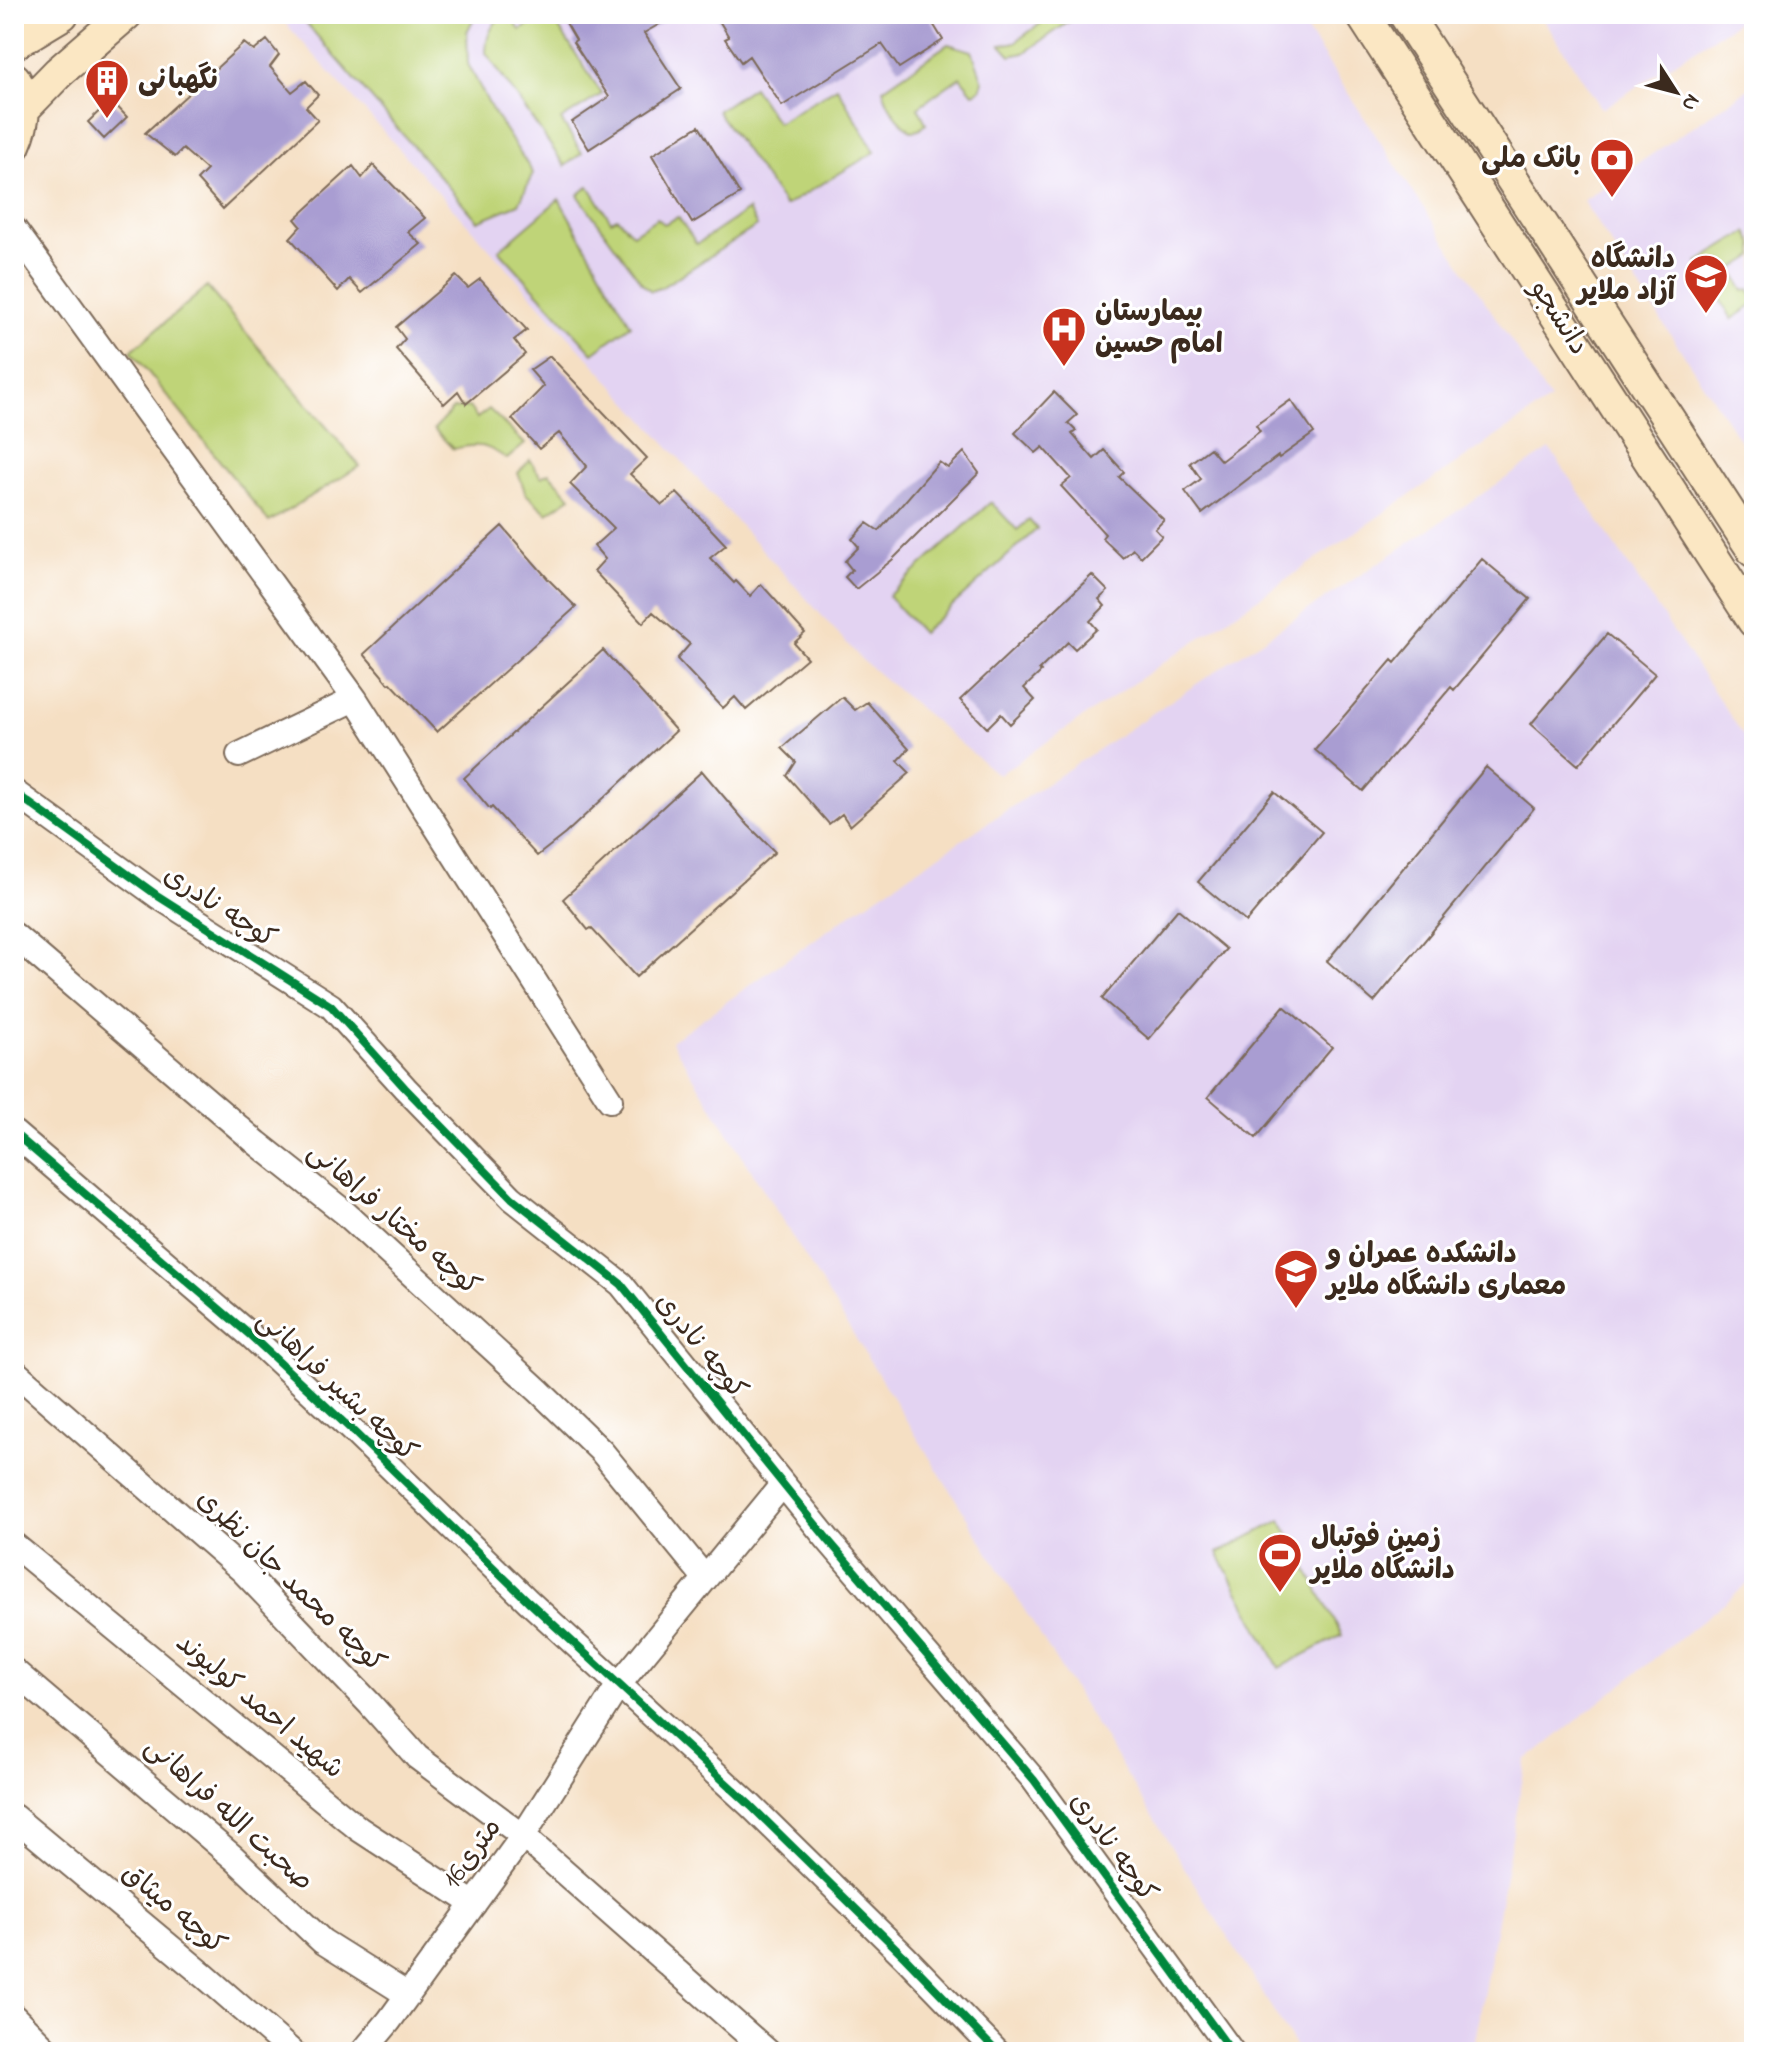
<svg xmlns="http://www.w3.org/2000/svg" width="1768" height="2066" font-family="'Indie Flower','Playpen Sans Arabic',sans-serif">
	<style>
		.built { fill: #e3d3f2 }
		.green { fill: #bfd478; stroke: #7d7f4b; stroke-width: 2 }
		.building { fill: #a99dd2 }
		.lines { fill: none; stroke-linecap: round; stroke-linejoin: round }
		.street-casing { stroke: #7c6958; stroke-width: 28 }
		.secondary-casing { stroke: #7c6958; stroke-width: 36 }
		.street { stroke: #fff; stroke-width: 24 }
		.secondary { stroke: #fbe7c3; stroke-width: 32 }
		.cycleway-casing { stroke: #fff; stroke-width: 13 }
		.cycleway { stroke: #00873e; stroke-width: 8 }
		.labels { text-anchor: middle; dominant-baseline: central; stroke-width: 6; stroke-linejoin: round; paint-order: stroke }
		.poi-label { font-size: 28px; font-weight: bold; fill: #3b2a1e; stroke: #fff; text-anchor: start }
		.street-label { font-size: 28px; fill: #3b2a1e; stroke: #fff }
	</style>
	<rect width="100%" height="100%" fill="#fff"/>
	<filter id="ink" filterUnits="userSpaceOnUse"><feTurbulence type="fractalNoise" baseFrequency=".0125" numOctaves="2"/><feDisplacementMap in="SourceGraphic" scale="16" xChannelSelector="R" yChannelSelector="G"/><feConvolveMatrix kernelMatrix="1 2 1 2 8 2 1 2 1" color-interpolation-filters="sRGB"/></filter>
	<filter id="wash" filterUnits="userSpaceOnUse"><feTurbulence type="fractalNoise" baseFrequency=".006" numOctaves="4" result="noise"/><feDisplacementMap in="SourceGraphic" scale="32" xChannelSelector="R" yChannelSelector="G"/><feGaussianBlur stdDeviation="1.8" result="paint"/><feColorMatrix in="noise" values="0 0 0 0 0 0 0 0 0 0 0 0 0 0 0 0 0 1.4 0 .05"/><feComposite in="paint" operator="in"/></filter>
	<g filter="url(#wash)">
		<rect width="100%" height="100%" fill="#f5dfc3"/>
		<!-- built -->
		<path class="built" d="M277,14H1296L1550,400L998,775L862,660Z
			M1540,14H1750L1602,109Z
			M1754,85V462L1583,201Z
			M1550,449L1754,751V1579L1526,1761L1473,2052H1299L671,1041L855,911Z"/>
		<!-- green -->
		<path class="green" d="M298,14H476L467,32L468,64L492,110L533,173L519,204L478,221Z
			M503,14H509L520,30L550,14L602,94L561,120L582,153L565,166L486,53C486,36 491,26 503,14Z
			M1054,14H1080L1024,53L1011,56L1001,45L1015,42Z
			M948,44L972,51L983,81L980,90L973,93L960,77L918,107L926,123L919,130L911,131C896,118 888,107 883,89Z
			M753,87L777,123L837,87L875,152L785,206L717,111Z
			M589,186L611,221L617,218L633,234L657,218L664,224L678,217L697,244L748,210L757,226L662,287L651,291L642,283L578,195Z
			M559,199L631,325L593,353L499,250Z
			M1747,232L1754,244V256L1732,270L1744,291L1749,289L1754,297V305L1732,319L1698,262Z
			M207,287L360,466L269,522L131,351Z
			M469,407L477,418L489,409L525,444L507,459C486,444 478,443 453,449L434,429L453,409Z
			M530,460L541,477L549,473L571,497L547,513L526,494L518,473Z
			M991,502L1017,530L1029,520L1037,529L922,633L888,596Z
			M1281,1520L1342,1635L1279,1668L1218,1553Z"/>
		<g id="blocks">
			<!-- building -->
			<path class="building" d="M561,14H677L644,33L681,89L589,149L572,122L609,97L573,42L576,40Z
				M715,14H927L943,40L899,68L882,44L782,106L749,56L741,62L725,39L729,37Z
				M267,40L279,55L270,67L292,92L306,81L318,95L306,107L318,120L223,209L197,180L207,170L183,149L175,157L145,133L244,43L254,51Z
				M111,100L127,117L104,139L88,122Z
				M699,126L740,194L692,223L652,155Z
				M373,165L425,218L408,232L421,244L362,293L349,279L338,291L290,238L301,226L295,219L353,166L362,178Z
				M456,276L468,288L480,279L527,330L514,340L525,354L466,404L458,391L444,404L396,349L405,339L396,327Z
				M550,356L647,458L630,474L662,505L677,493L726,545L710,558L734,583L736,581L750,596L761,584L805,633L794,643L807,658L746,710L735,697L723,708L677,659L690,644L653,612L643,623L594,571L605,559L594,546L614,528L570,484L587,466L559,433L539,449L512,419L544,386L530,370Z
				M1054,392L1077,415L1068,423L1076,431L1072,434L1094,459L1104,450L1124,472L1119,477L1164,520L1155,529L1162,536L1141,557L1133,549L1123,558L1102,538L1105,534L1061,486L1071,478L1043,447L1036,453L1015,433Z
				M1291,400L1314,433L1279,458L1278,456L1202,514L1185,491L1201,479L1190,463L1210,448L1221,461L1260,431L1256,425Z
				M964,452L979,473L892,560L856,589L845,577L852,570L845,561L859,547L852,539L867,523L879,531L939,462L948,468Z
				M502,526L549,580L576,607L437,732L391,683L389,684L364,654Z
				M1482,559L1530,599L1454,690L1451,687L1363,791L1315,750L1392,660L1395,663Z
				M1092,575L1108,591L1099,599L1105,606L1090,621L1097,629L1075,649L1068,642L1039,670L1041,672L1024,688L1035,700L1010,724L1001,714L987,728L960,700Z
				M1607,634L1655,674L1578,765L1531,724Z
				M603,650L676,731L565,834L537,856L492,807L490,809L464,778Z
				M842,697L855,710L867,702L909,749L898,761L910,773L850,826L842,814L829,824L787,776L796,762L782,748Z
				M1486,767L1534,808L1374,1002L1327,961Z
				M702,771L748,825L775,852L636,977L591,928L588,930L563,899Z
				M1274,792L1322,832L1246,922L1198,882Z
				M1178,909L1226,949L1149,1039L1102,999Z
				M1284,1006L1332,1047L1256,1138L1208,1097Z"/>
		</g>
	</g>
	<g filter="url(#ink)">
		<use href="#blocks" fill-opacity="0" stroke="#7c6958" stroke-width="2"/>
		<g class="lines">
			<!-- street casing -->
			<g class="street-casing">
				<path id="street" d="M14,229L355,699L610,1100
					M239,755L355,699
					M14,792L158,896L331,1006L405,1088L512,1198L621,1284L829,1541L1034,1780L1232,2052
					M14,935L257,1143L344,1212L539,1391L602,1452L705,1578
					M14,1133L251,1336L355,1433L528,1601L751,1806L905,1957L997,2052
					M14,1371L243,1571L370,1704L417,1757L523,1836L768,2052
					M14,1545L359,1829L474,1904
					M14,1671L234,1858L322,1941L408,1995
					M14,1817L206,1977L292,2052
					M14,2017L49,2052
					M363,2052L389,2021L523,1836L620,1683L782,1485"/>
			</g>
			<!-- secondary casing -->
			<g class="secondary-casing">
				<path id="secondary" d="M1362,14L1754,621
					M1405,14L1754,551
					M14,43L62,14
					M14,79C28,101 24,123 14,145
					M24,108L59,72L126,14"/>
			</g>
			<!-- street -->
			<use href="#street" class="street"/>
			<!-- secondary -->
			<use href="#secondary" class="secondary"/>
			<!-- cycleway casing -->
			<g class="cycleway-casing">
				<path id="cycleway" d="M14,792L158,896L331,1006L405,1088L512,1198L621,1284L829,1541L1034,1780L1232,2052
					M14,1133L251,1336L355,1433L528,1601L751,1806L905,1957L997,2052"/>
			</g>
			<!-- cycleway -->
			<use href="#cycleway" class="cycleway"/>
		</g>
	</g>
	<!-- icons -->
	<defs>
		<g id="building-pin" transform="scale(2.3)"><path d="M0 17L-7.5 6A9.5 9.5 0 1 1 7.5 6Z" fill="#c8321e" stroke="#fff"/><path d="M-4-6H4V6H1V3H-1V6H-4ZM-2.5-4.3h1.7v1.8h-1.7ZM.8-4.3h1.7v1.8H.8ZM-2.5-1h1.7V.8h-1.7ZM.8-1h1.7V.8H.8Z" fill="#fff"/></g>
		<g id="bank-pin" transform="scale(2.3)"><path d="M0 17L-7.5 6A9.5 9.5 0 1 1 7.5 6Z" fill="#c8321e" stroke="#fff"/><path d="M-6-4H6V4H-6ZM0-2.3a2.3 2.3 0 1 0 0 4.6a2.3 2.3 0 1 0 0-4.6Z" fill="#fff"/></g>
		<g id="university-pin" transform="scale(2.3)"><path d="M0 17L-7.5 6A9.5 9.5 0 1 1 7.5 6Z" fill="#c8321e" stroke="#fff"/><path d="M0-5L7-2L0 1L-7-2ZM-4 1L0 2.5L4 1V4Q0 6-4 4Z" fill="#fff"/></g>
		<g id="hospital-pin" transform="scale(2.3)"><path d="M0 17L-7.5 6A9.5 9.5 0 1 1 7.5 6Z" fill="#c8321e" stroke="#fff"/><path d="M-5-5h3v3.5h4V-5h3V5h-3V1.5h-4V5h-3Z" fill="#fff"/></g>
		<g id="stadium-pin" transform="scale(2.3)"><path d="M0 17L-7.5 6A9.5 9.5 0 1 1 7.5 6Z" fill="#c8321e" stroke="#fff"/><path d="M0-5a6.5 5 0 1 0 0 10a6.5 5 0 1 0 0-10ZM-3.5-1.8h7v3.6h-7Z" fill="#fff"/></g>
	</defs>
	<g fill-rule="evenodd">
		<use href="#building-pin" x="107" y="81"/>
		<use href="#bank-pin" x="1612" y="160"/>
		<use href="#university-pin" x="1706" y="276"/>
		<use href="#hospital-pin" x="1064" y="329"/>
		<use href="#university-pin" x="1296" y="1271"/>
		<use href="#stadium-pin" x="1280" y="1555"/>
	</g>
	<g class="labels">
		<!-- poi labels -->
		<g class="poi-label">
			<text x="138" y="81">نگهبانی</text>
			<text x="1581" y="160" text-anchor="end">بانک ملی</text>
			<text x="1675" y="260" text-anchor="end">دانشگاه<tspan x="1675" dy="32">آزاد ملایر</tspan></text>
			<text x="1095" y="313">بیمارستان<tspan x="1095" dy="32">امام حسین</tspan></text>
			<text x="1327" y="1255">دانشکده عمران و<tspan x="1327" dy="32">معماری دانشگاه ملایر</tspan></text>
			<text x="1311" y="1539">زمین فوتبال<tspan x="1311" dy="32">دانشگاه ملایر</tspan></text>
		</g>
		<!-- street labels -->
		<g class="street-label">
			<text transform="translate(1558 318) rotate(57)">دانشجو</text>
			<text transform="translate(219 908) rotate(33)">کوچه نادری</text>
			<text transform="translate(393 1220) rotate(41)">کوچه مختار فراهانی</text>
			<text transform="translate(700 1347) rotate(51)">کوچه نادری</text>
			<text transform="translate(336 1387) rotate(43)">کوچه بشیر فراهانی</text>
			<text transform="translate(290 1582) rotate(44)">کوچه محمد جان نظری</text>
			<text transform="translate(259 1707) rotate(40)">شهید احمد کولیوند</text>
			<text transform="translate(228 1815) rotate(42)">صحبت الله فراهانی</text>
			<text transform="translate(1112 1848) rotate(54)">کوچه نادری</text>
			<text transform="translate(473 1854) rotate(-54)">16متری</text>
			<text transform="translate(173 1910) rotate(40)">کوچه میثاق</text>
		</g>
	</g>
	<!-- margin -->
	<rect width="1768" height="2066" fill="none" stroke="#fff" stroke-width="48"/>
	<!-- north arrow -->
	<g transform="translate(1676 92) rotate(126)" stroke="#ffffff" stroke-width="6" paint-order="stroke">
	<path d="M0-6L14 30L0 20L-14 30Z" fill="#3b2a1e"/>
	<text y="-12" font-size="22" font-weight="bold" text-anchor="middle" fill="#3b2a1e">N</text>
	</g>
</svg>
